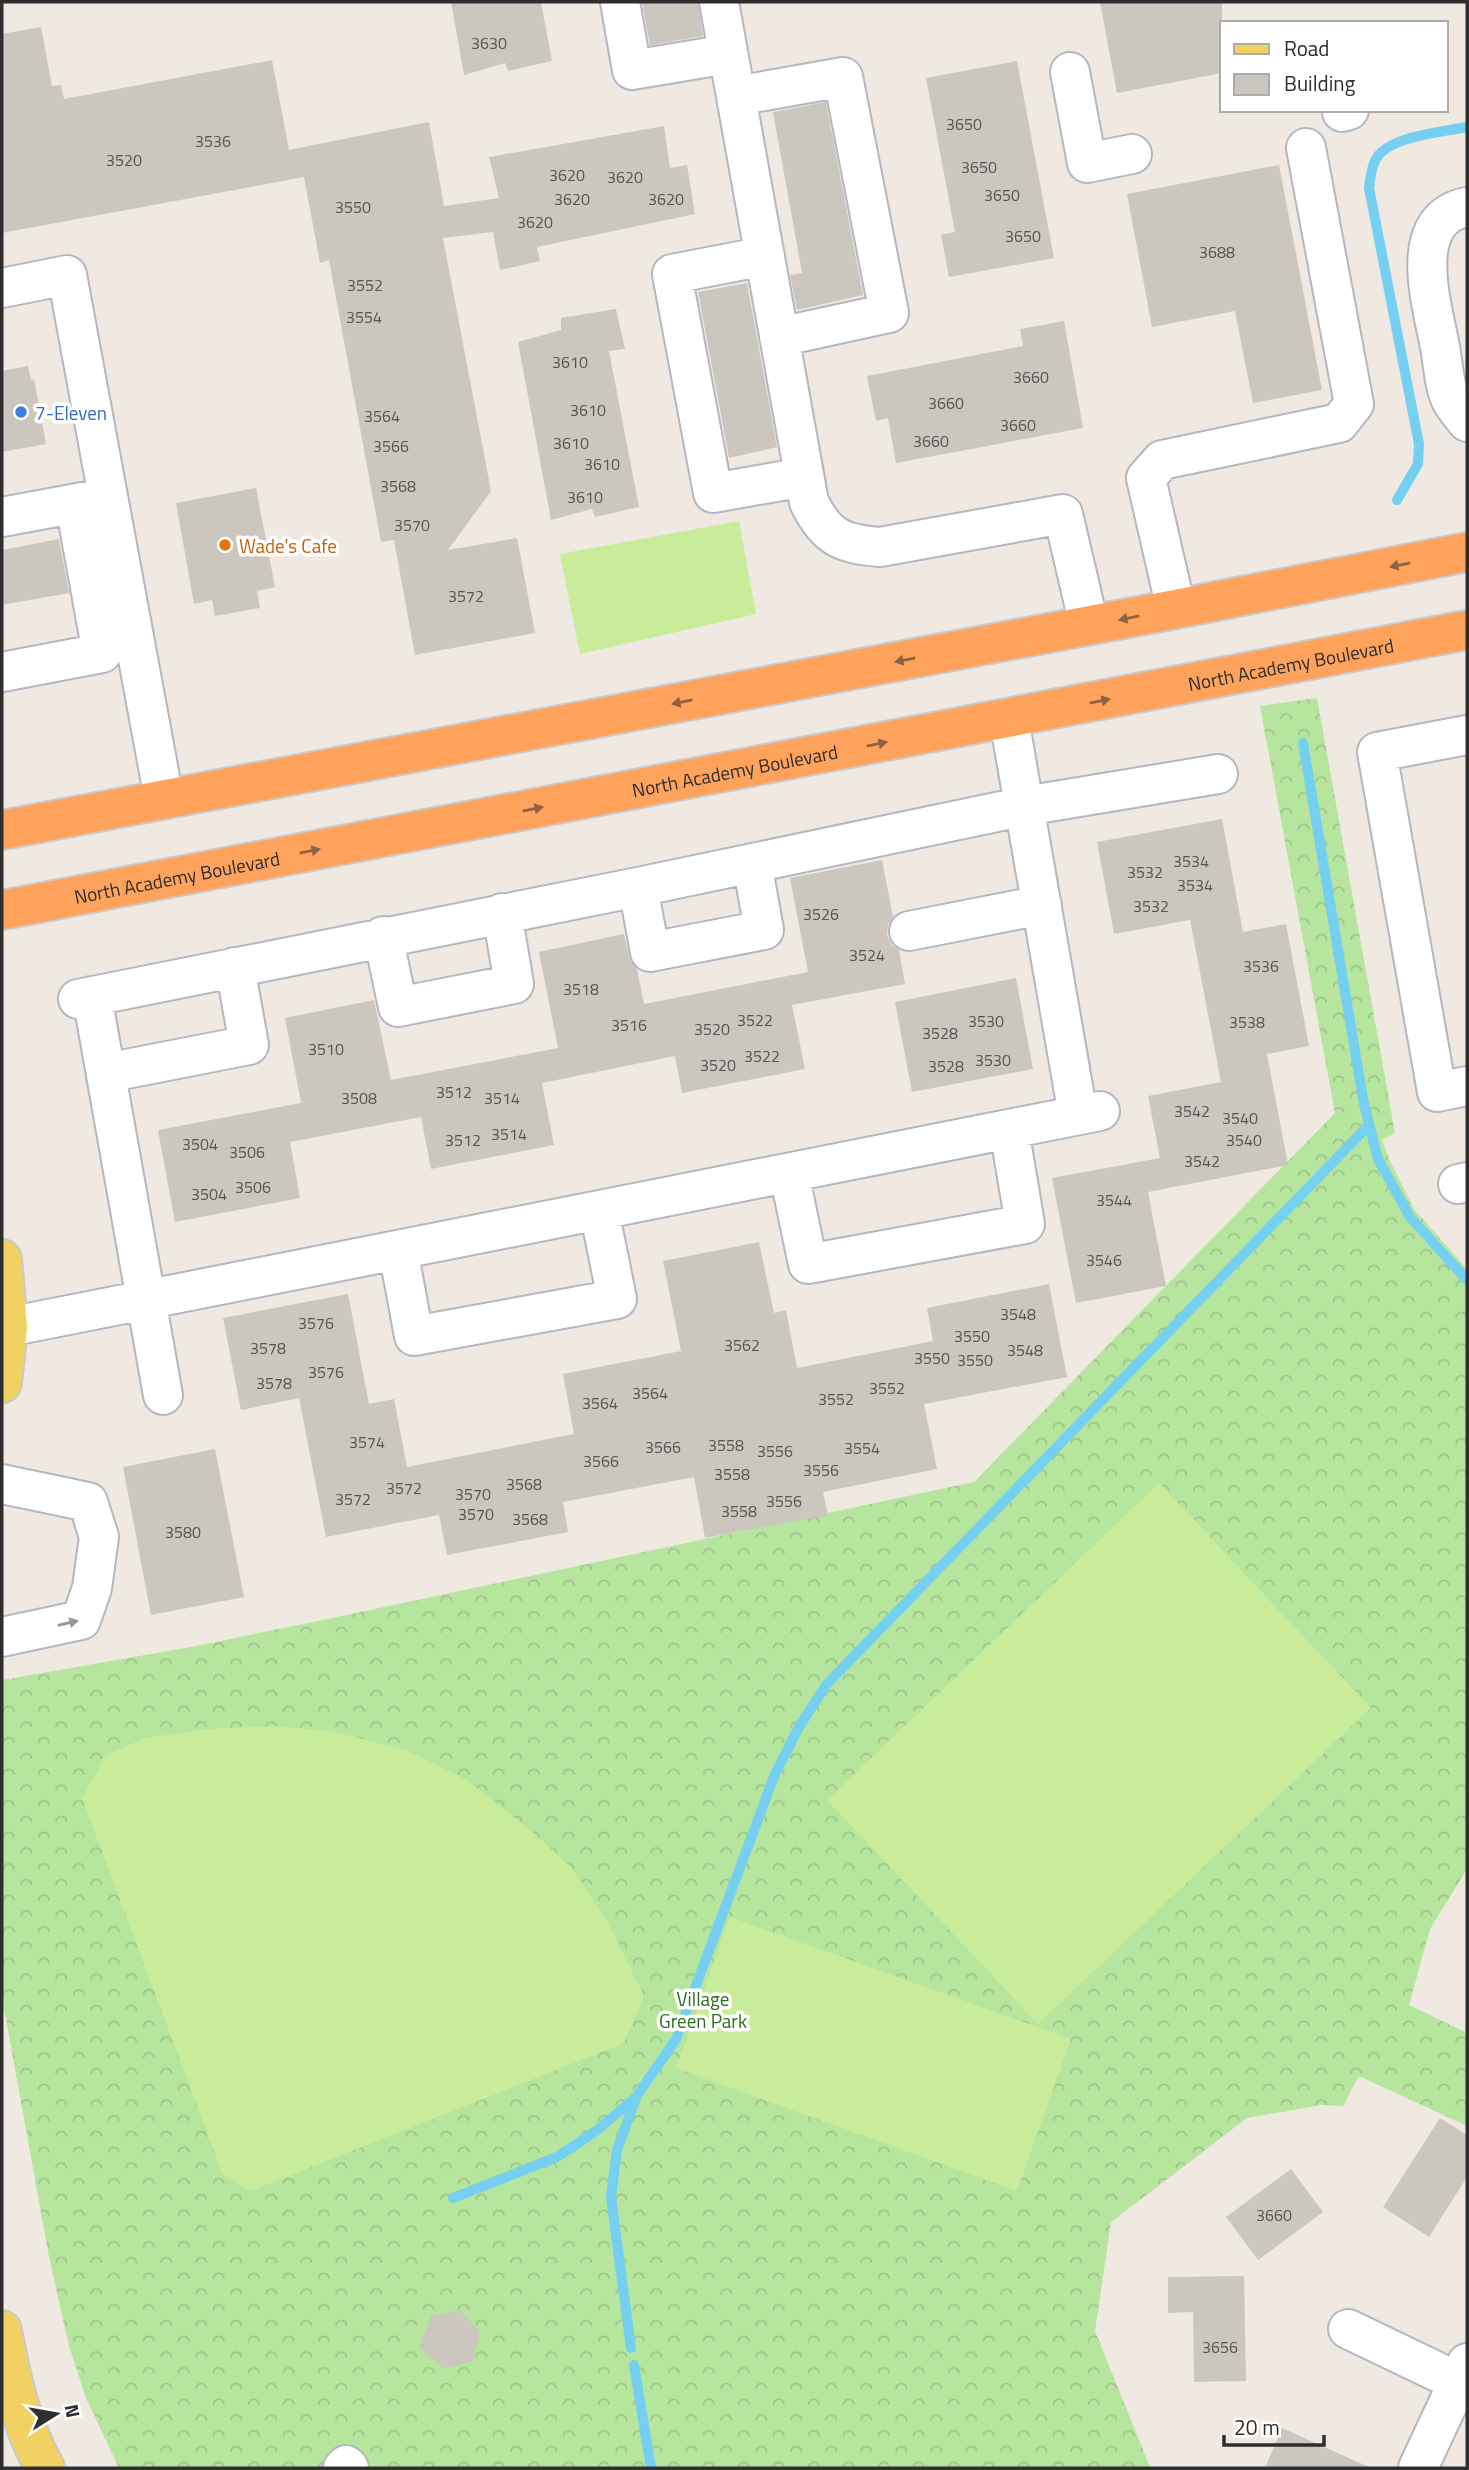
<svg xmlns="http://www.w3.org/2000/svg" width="1469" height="2470" font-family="'Titillium Web',sans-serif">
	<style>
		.forest { fill: url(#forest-crowns) }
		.pitch { fill: #c9ec9a }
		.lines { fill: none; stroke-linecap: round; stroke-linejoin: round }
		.stream { stroke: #75cff0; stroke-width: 10 }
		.building { fill: #cbc7bf }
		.minor-casing { stroke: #b4b7c1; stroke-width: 42 }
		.major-casing { stroke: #c9c9c9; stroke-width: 42 }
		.highway-casing { stroke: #c9c9c9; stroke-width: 42 }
		.minor { stroke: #fff; stroke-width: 38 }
		.major { stroke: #f2d163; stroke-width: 38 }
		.highway { stroke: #ffa35c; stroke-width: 38 }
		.oneway { fill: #8c6343 }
		.oneway2 { fill: #969696 }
		.shop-dot { fill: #3f7fe0; stroke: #fff; stroke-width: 2.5 }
		.food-dot { fill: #e8710a; stroke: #fff; stroke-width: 2.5 }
		.labels { text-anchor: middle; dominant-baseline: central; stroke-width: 7; stroke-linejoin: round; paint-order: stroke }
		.number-label { font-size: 16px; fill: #555452 }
		.shop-label { font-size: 19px; fill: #366cbe; stroke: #fff; text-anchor: start }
		.food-label { font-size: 19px; fill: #c56008; stroke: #fff; text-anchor: start }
		.street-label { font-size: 19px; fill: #2e2e2e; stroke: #fff }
		.park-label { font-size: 19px; fill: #2c6e1b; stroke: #fff }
	</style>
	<defs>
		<pattern id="forest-crowns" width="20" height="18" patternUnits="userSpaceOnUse" patternTransform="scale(1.75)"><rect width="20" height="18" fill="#b6e59e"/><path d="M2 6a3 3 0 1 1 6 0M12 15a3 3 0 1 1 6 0" fill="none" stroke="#9dc588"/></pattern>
	</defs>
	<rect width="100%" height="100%" fill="#efe9e1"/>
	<!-- forest -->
	<path class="forest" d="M1317,698L1395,1133L1382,1140L1389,1159L1414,1209L1467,1269V1869L1430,1929L1409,2005L1467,2033V2126L1359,2076L1343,2106L1321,2105L1247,2118L1111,2222L1095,2331L1150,2467L1153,2468H119L86,2398L69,2346L49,2257L2,1997V1680L191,1647L318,1621L974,1482L1335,1113L1260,706Z"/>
	<!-- pitch -->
	<path class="pitch" d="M739,521L756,614L580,654L560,554Z
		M1159,1483L1371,1708L1038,2024L827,1800Z
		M273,1726L331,1731L406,1750L467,1780L530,1830L572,1868L609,1925L644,1996L624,2043L251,2191L223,2175L82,1798L106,1755L145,1738L208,1729Z
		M730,1917L1071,2039L1017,2191L676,2068Z"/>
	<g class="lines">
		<!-- stream -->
		<path class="stream" d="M1397,500L1418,464L1419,444L1369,188C1370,180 1371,169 1375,161C1386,136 1443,132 1467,127
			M1303,743L1364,1104L1378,1159L1410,1217L1467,1280
			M453,2198L557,2157L596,2131L636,2097L676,2039L775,1774L799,1727L826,1685L1369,1125
			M631,2348L611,2197L617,2150L636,2098
			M634,2365L651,2468"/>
	</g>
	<!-- building -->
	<path class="building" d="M451,2H541L552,61L508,71L505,63L464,75Z
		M642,2H698L703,36L650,45Z
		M1100,2H1222V73L1117,93Z
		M41,27L52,86L61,85L64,99L272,60L289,150L429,122L444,206L499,198L489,157L664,126L670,168L687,165L695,214L537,247L540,261L500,270L493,232L443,238L491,491L448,550L517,538L535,633L415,655L394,540L381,542L329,260L320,263L304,177L2,233V34Z
		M1017,61L1054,258L949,277L941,235L955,232L926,78Z
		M826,102L863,295L797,310L790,275L802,273L773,112Z
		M1279,165L1322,390L1253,403L1235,311L1152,327L1127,194Z
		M747,283L777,447L729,458L698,292Z
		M616,309L625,349L609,351L639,507L595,517L592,509L551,520L518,342L561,330V318Z
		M1064,321L1083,428L896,463L888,418L876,421L867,376L1023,346L1020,329Z
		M28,366L31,380L34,379L46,444L2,452V371Z
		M256,488L275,587L257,591L260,608L215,616L212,600L194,604L176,503Z
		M59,539L69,593L2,605V550Z
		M1222,819L1243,932L1286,924L1309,1046L1267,1054L1288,1165L1148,1192L1166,1286L1076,1303L1052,1178L1160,1158L1148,1096L1221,1082L1190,920L1114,934L1097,842Z
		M882,860L893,917L888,925L887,935L892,945L899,950L905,984L792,1005L805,1069L682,1093L675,1056L542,1083L554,1145L431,1169L421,1117L290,1142L300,1198L175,1222L158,1130L301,1103L285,1018L374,1000L391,1080L558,1048L539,952L624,934L629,957L637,969L644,1004L808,972L790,878Z
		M1016,978L1033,1069L912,1092L895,1002Z
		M759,1242L774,1313L786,1310L797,1368L933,1341L927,1308L1049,1284L1067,1377L924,1404L937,1469L823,1492L828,1515L705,1538L694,1477L563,1502L568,1532L447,1555L439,1515L326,1537L299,1398L241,1410L223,1318L348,1294L369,1404L394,1399L407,1467L574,1434L563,1374L681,1351L663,1261Z
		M215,1449L244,1597L151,1615L123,1467Z
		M1440,2118L1467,2135V2177L1429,2237L1383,2207Z
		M1291,2169L1323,2212L1258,2260L1226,2217Z
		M1244,2276L1246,2381L1194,2382L1193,2312L1168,2313V2277Z
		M460,2310L480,2332L473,2361L444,2369L419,2347L431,2316Z
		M1282,2428L1371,2468H1265Z"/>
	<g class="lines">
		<!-- minor casing -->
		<g class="minor-casing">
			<path id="minor" d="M620,2L632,70L728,54
				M719,2L809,502C826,537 841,544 880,547L1063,514L1089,625
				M1070,72L1087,163L1132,154
				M736,96L843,77L889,313L779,337
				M1342,112L1349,110
				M1467,207C1405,219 1432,304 1440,347C1443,363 1444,386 1451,400C1455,408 1462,415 1467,422
				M765,256L672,274L713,493L804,477
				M2,288L67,275L164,799
				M2,517L99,499
				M1176,609L1146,478L1162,460L1339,423L1354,404L1306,148
				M2,672L102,653L75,504
				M1009,719L1078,1115
				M1467,735L1377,752L1437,1092L1467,1086
				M638,887L650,952L764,930L752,863
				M909,931L1042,905
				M383,936L398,1007L514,984L502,913
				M92,996L163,1395
				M78,999L638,887L1025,806L1218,774
				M106,1073L249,1045L235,967
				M789,1173L808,1264L1025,1224L1009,1129
				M1458,1184L1467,1182
				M398,1250L414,1336L617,1299L599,1210
				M2,1327H8L1100,1111
				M2,1484L88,1502L99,1537L92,1588L81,1620L2,1637
				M1348,2329L1467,2386
				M343,2468L346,2465L349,2468
				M1418,2468L1467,2363"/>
		</g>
		<!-- major casing -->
		<g class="major-casing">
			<path id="major" d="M2,1259L8,1327L2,1383
				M2,2330C11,2378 21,2426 45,2468"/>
		</g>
		<!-- highway casing -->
		<g class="highway-casing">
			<g id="highway">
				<path d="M2,830L1176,609L1467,552"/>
				<path id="s1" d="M2,910L1467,630"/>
			</g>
		</g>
		<!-- minor -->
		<use href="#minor" class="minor"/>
		<!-- major -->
		<use href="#major" class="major"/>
		<!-- highway -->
		<use href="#highway" class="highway"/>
	</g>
	<!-- one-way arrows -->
	<defs><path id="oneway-solid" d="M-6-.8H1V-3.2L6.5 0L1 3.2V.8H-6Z" transform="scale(1.75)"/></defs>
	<g class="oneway">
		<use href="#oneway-solid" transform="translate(1400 565) rotate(169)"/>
		<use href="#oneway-solid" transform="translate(1129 618) rotate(169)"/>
		<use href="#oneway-solid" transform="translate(905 660) rotate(169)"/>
		<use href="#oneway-solid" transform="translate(1100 701) rotate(-11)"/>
		<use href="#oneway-solid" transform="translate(682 702) rotate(169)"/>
		<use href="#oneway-solid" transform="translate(877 744) rotate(-11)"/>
		<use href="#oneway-solid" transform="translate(533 809) rotate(-11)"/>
		<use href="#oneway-solid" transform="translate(310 851) rotate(-11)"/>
	</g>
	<use class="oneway2" href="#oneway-solid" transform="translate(68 1623) rotate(-13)"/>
	<!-- markers -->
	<circle class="shop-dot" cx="21" cy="412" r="7"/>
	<circle class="food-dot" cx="225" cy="545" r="7"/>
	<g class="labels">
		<!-- number labels -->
		<g class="number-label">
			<text x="489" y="43">3630</text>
			<text x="964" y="124">3650</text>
			<text x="213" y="141">3536</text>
			<text x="124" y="160">3520</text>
			<text x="979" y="167">3650</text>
			<text x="567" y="175">3620</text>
			<text x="625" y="177">3620</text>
			<text x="1002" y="195">3650</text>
			<text x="572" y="199">3620</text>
			<text x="666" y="199">3620</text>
			<text x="353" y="207">3550</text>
			<text x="535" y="222">3620</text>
			<text x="1023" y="236">3650</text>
			<text x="1217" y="252">3688</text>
			<text x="365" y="285">3552</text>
			<text x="364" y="317">3554</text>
			<text x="570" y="362">3610</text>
			<text x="1031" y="377">3660</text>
			<text x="946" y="403">3660</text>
			<text x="588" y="410">3610</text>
			<text x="382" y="416">3564</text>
			<text x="1018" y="425">3660</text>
			<text x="931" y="441">3660</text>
			<text x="571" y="443">3610</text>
			<text x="391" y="446">3566</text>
			<text x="602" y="464">3610</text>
			<text x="398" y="486">3568</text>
			<text x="585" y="497">3610</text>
			<text x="412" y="525">3570</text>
			<text x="466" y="596">3572</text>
			<text x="1191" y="861">3534</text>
			<text x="1145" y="872">3532</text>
			<text x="1195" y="885">3534</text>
			<text x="1151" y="906">3532</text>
			<text x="821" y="914">3526</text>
			<text x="867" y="955">3524</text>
			<text x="1261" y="966">3536</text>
			<text x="581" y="989">3518</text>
			<text x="755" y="1020">3522</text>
			<text x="986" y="1021">3530</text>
			<text x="1247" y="1022">3538</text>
			<text x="629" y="1025">3516</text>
			<text x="712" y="1029">3520</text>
			<text x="940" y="1033">3528</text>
			<text x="326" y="1049">3510</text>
			<text x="762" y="1056">3522</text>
			<text x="993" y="1060">3530</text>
			<text x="718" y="1065">3520</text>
			<text x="946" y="1066">3528</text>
			<text x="454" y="1092">3512</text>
			<text x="359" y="1098">3508</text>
			<text x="502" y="1098">3514</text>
			<text x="1192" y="1111">3542</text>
			<text x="1240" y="1118">3540</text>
			<text x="509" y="1134">3514</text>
			<text x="463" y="1140">3512</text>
			<text x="1244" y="1140">3540</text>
			<text x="200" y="1144">3504</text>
			<text x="247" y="1152">3506</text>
			<text x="1202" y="1161">3542</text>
			<text x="253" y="1187">3506</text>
			<text x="209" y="1194">3504</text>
			<text x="1114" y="1200">3544</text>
			<text x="1104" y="1260">3546</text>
			<text x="1018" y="1314">3548</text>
			<text x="316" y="1323">3576</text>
			<text x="972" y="1336">3550</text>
			<text x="742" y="1345">3562</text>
			<text x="268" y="1348">3578</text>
			<text x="1025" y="1350">3548</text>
			<text x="932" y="1358">3550</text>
			<text x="975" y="1360">3550</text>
			<text x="326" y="1372">3576</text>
			<text x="274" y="1383">3578</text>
			<text x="887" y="1388">3552</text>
			<text x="650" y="1393">3564</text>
			<text x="836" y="1399">3552</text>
			<text x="600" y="1403">3564</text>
			<text x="367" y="1442">3574</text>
			<text x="726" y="1445">3558</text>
			<text x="663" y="1447">3566</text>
			<text x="862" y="1448">3554</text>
			<text x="775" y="1451">3556</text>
			<text x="601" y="1461">3566</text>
			<text x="821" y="1470">3556</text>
			<text x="732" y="1474">3558</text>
			<text x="524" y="1484">3568</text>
			<text x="404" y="1488">3572</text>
			<text x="473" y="1494">3570</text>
			<text x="353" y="1499">3572</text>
			<text x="784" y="1501">3556</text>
			<text x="739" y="1511">3558</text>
			<text x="476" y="1514">3570</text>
			<text x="530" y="1519">3568</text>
			<text x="183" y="1532">3580</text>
			<text x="1274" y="2215">3660</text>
			<text x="1220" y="2347">3656</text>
		</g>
		<!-- shop labels -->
		<g class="shop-label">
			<text x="35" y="412">7-Eleven</text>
		</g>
		<!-- food labels -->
		<g class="food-label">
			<text x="239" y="545">Wade's Cafe</text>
		</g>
		<!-- street labels -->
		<g class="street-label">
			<text stroke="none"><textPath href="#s1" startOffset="1312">North Academy Boulevard</textPath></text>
			<text stroke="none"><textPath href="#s1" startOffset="746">North Academy Boulevard</textPath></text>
			<text stroke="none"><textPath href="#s1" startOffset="178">North Academy Boulevard</textPath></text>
		</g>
		<!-- park labels -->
		<g class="park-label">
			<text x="703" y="1998">Village<tspan x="703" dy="22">Green Park</tspan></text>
		</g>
	</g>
	<!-- border -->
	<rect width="1469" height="2470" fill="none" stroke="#2e2e2e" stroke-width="7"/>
	<!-- legend -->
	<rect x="1220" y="21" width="228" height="91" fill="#ffffff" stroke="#ababab" stroke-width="2"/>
	<rect x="1234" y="44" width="35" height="10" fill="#f2d163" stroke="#ababab" stroke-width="2"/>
	<text x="1284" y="56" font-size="21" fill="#2e2e2e">Road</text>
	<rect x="1234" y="74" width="35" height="21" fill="#cbc7bf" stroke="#ababab" stroke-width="2"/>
	<text x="1284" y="91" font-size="21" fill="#2e2e2e">Building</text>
	<!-- north arrow -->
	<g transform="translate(56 2414) rotate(79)" stroke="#ffffff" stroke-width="5" paint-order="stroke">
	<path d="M0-5L12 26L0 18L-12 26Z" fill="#2e2e2e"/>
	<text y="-10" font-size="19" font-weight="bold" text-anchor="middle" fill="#2e2e2e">N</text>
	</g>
	<!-- scale -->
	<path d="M1224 2435v10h100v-10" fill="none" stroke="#2e2e2e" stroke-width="3.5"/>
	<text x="1234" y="2435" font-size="21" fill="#2e2e2e" stroke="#ffffff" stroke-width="5" paint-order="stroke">20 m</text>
</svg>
